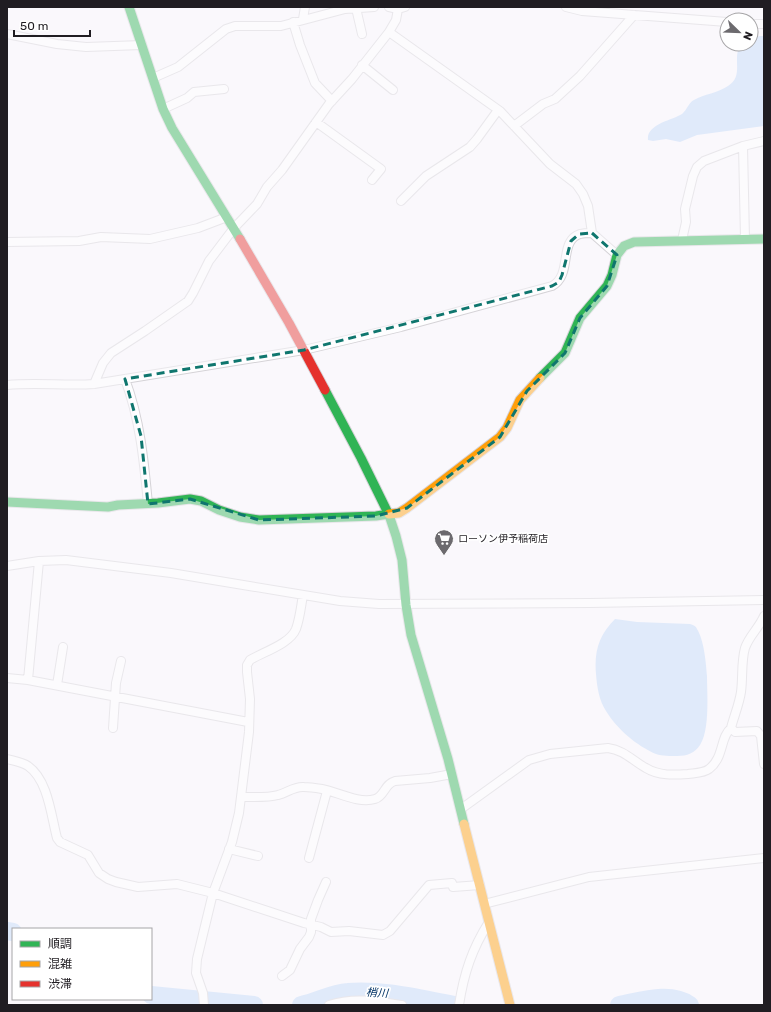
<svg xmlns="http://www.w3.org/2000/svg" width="771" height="1012" font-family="Rubik,'Noto Sans JP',sans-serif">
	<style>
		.water { fill: #c1d9f9 }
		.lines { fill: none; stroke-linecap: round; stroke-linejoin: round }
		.river { stroke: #c1d9f9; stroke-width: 18 }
		.street-casing { stroke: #d5d3d7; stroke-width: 10 }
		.fast-casing { stroke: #d5d3d7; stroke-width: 11 }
		.slow-casing { stroke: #d5d3d7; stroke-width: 11 }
		.jam-casing { stroke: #d5d3d7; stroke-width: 11 }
		.street { stroke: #fefeff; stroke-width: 8 }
		.fast { stroke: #30b455; stroke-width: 9 }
		.slow { stroke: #ff9f0a; stroke-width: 9 }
		.jam { stroke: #e5322d; stroke-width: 9 }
		.marked { fill: none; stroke: #0f766e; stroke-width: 3; stroke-dasharray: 8 5; stroke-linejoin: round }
		.labels { text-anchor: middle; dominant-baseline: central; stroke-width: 3.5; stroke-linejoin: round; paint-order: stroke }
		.poi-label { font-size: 10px; fill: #201d22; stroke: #fff; text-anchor: start }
		.water-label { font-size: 11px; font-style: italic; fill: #003265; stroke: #fff }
	</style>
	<rect width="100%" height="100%" fill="#faf8fc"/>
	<!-- water -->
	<path class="water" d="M760,36H764V126L697,135L680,142L666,139L653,141L648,140C646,124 673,120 682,114C687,110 689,102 694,100C704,94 718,93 728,86C745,75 731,58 741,44H751V38Z
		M615,619L637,622L690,624C693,625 696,626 697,629C704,640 706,663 707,676C707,693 710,730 700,745C695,753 687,756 677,756C671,756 662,756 656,754C637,746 617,729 606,711C599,700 597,687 596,674C594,651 599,635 615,619Z"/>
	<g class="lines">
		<!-- river -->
		<path class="river" d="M7,931L13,932
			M151,995L254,1005
			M301,1005C317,1002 331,993 348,992C382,989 421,999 455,1005
			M619,1005C641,1001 670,991 690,1005"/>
		<!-- street casing -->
		<g class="street-casing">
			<path id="street" d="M389,7L398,9L405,7
				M566,7L582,11L727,22
				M356,8L362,34
				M303,19L305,7
				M293,22L300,45L315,83L332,101
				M751,24H764
				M389,32L500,111L550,164L576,184L583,194L588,206L592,233L617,255
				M7,34L57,44L86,47L142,45
				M362,65L393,90
				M153,78L178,67L226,29L235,26H281L345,9L374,7
				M163,109L187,98L194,92L224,89
				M316,122L381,169L372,180
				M514,126L543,104L555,99L580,76L634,15
				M743,146L745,239
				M401,201L426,176L470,147L477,139L498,110
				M682,240L686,222L685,209L693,176L697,167L704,161L743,146L764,141
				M7,242L79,241L101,237L150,239L198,228L227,217
				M125,379C140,419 144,461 148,504
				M94,384L103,363L111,353L145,331L188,301L193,293L209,261L234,228L257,204L267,187L282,170L329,104L352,79L389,32L396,20L398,9
				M7,385C36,382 65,386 94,384L304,350L401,327L552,286C573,275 558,241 580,234C584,233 589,233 592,233
				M39,561L28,680L248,722
				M7,566L39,561L66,560L171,573L340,601L379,604L590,603L764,600
				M7,678L28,680
				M57,685L63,647
				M113,728L116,683L121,661
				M731,728C734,716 739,705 741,692C743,678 741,662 745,648C749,636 759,628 764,616
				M7,759C14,761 22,762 28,766C48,780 51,815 57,838L60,842L88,855L99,873L108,879L116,882L138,887L177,884L213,893L304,923L321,927L331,932L349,931L383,935L390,931L429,885L452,883L453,887L480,885
				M241,797C253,797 267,798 278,795C287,793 294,786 304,787C309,787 316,788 322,789C338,792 358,804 375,799C385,796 384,784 395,781L430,778L452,774
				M461,809L529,760L550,754L608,748C624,750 633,761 646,768C659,776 674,775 688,774C695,773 704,773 709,769C724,758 720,737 731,728L735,732L757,731L761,736L764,764
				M229,849L258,856
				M309,858L327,791
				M484,904L589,877L764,858
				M282,976L290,970L300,949L309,937L311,932V919L318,900L326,882
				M204,1005L203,993L196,973L197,959L213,893L232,842L239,813L249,732L250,699L247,672V665L250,660C263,652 290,644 296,629C300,618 301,606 303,595
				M329,1005C353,997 377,1001 402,1005
				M459,1005C464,973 472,949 489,922"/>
		</g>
		<!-- fast casing -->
		<g class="fast-casing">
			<path id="fast" d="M129,7L163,109L172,128L240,239
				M540,378L565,353L580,318L607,286L612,275L617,255L624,246L634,242L764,239
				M325,390L361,458L389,515L396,536L402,560L406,605L411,635L448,759L464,824
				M7,502L108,507L118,505L158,503L190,499L201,501L219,510L240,517L259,520L376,516L389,514"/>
		</g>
		<!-- slow casing -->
		<g class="slow-casing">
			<path id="slow" d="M389,514L399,513L407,508L500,437L507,428L520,400L540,378
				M464,824L510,1005"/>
		</g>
		<!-- jam casing -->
		<g class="jam-casing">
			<path id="jam" d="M240,239L289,323L325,390"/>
		</g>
		<!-- street -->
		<use href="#street" class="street"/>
		<!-- fast -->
		<use href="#fast" class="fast"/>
		<!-- slow -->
		<use href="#slow" class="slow"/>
		<!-- jam -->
		<use href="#jam" class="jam"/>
	</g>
	<!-- marked area -->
	<path d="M0 0H771V1012H0ZM592,233L617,255L607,286L580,318L565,353L527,391L500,437L407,508L376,516L259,520L190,499L148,504L141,436L125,379L304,350L552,286L559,282L562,275L571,241L579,234Z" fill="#faf8fc" fill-opacity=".55" fill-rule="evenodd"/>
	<path class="marked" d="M592,233L617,255L607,286L580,318L565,353L527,391L500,437L407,508L376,516L259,520L190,499L148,504L141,436L125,379L304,350L552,286L559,282L562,275L571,241L579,234Z"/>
	<!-- icons -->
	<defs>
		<g id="supermarket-pin" transform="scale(1)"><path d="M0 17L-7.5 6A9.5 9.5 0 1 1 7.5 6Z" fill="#6c6a6e" stroke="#fff"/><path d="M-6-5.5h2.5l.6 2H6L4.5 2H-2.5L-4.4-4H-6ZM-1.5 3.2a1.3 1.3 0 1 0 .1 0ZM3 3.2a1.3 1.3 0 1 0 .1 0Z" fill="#fff"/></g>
	</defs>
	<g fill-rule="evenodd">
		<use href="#supermarket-pin" x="444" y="539"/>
	</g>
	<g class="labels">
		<!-- poi labels -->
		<g class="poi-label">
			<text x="458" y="539">ローソン伊予稲荷店</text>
		</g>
		<!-- water labels -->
		<g class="water-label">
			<text transform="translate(377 993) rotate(4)">梢川</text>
		</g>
	</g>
	<!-- border -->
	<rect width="771" height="1012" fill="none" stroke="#201d22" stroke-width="16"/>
	<!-- legend -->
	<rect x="12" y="928" width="140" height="72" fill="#ffffff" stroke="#a6a5a7"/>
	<rect x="20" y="941" width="20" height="6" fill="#30b455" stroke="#a6a5a7"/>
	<text x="48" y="948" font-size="12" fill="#201d22">順調</text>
	<rect x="20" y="961" width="20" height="6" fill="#ff9f0a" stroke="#a6a5a7"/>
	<text x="48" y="968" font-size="12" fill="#201d22">混雑</text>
	<rect x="20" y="981" width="20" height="6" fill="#e5322d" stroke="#a6a5a7"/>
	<text x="48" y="988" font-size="12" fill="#201d22">渋滞</text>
	<!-- north arrow -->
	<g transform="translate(739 32) rotate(113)"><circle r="19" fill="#ffffff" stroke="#a6a5a7"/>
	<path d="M0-3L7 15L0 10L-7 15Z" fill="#6c6a6e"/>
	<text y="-6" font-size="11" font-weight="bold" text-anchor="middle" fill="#201d22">N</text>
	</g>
	<!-- scale -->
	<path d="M14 30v6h76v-6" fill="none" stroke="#201d22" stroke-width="2"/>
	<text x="20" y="30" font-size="12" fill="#201d22" stroke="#ffffff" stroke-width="3" paint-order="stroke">50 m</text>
</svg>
